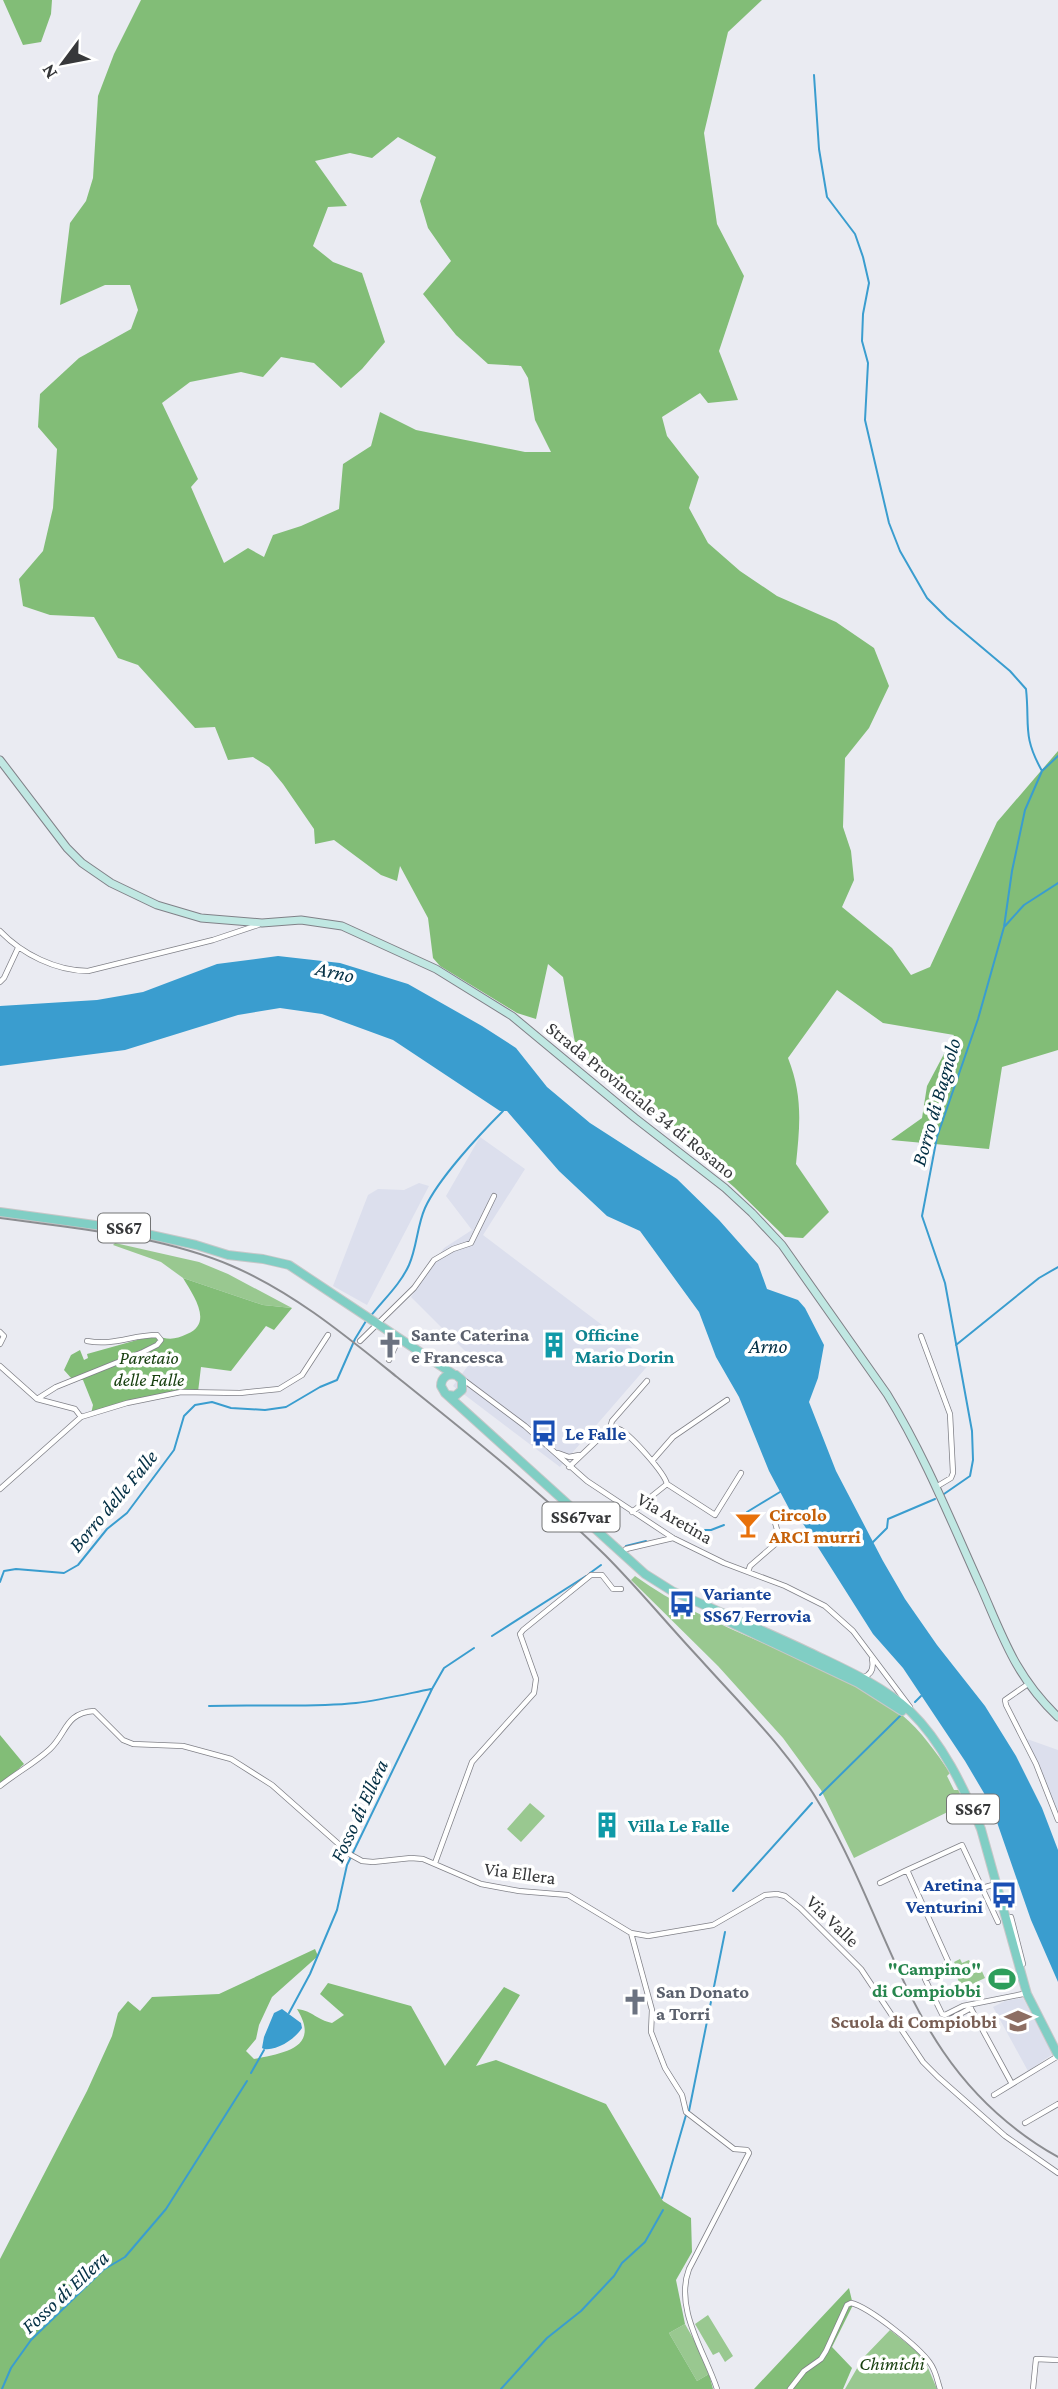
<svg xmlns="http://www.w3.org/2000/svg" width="1058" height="2389" font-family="'Crimson Pro',serif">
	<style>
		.built { fill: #dcdfed }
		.green { fill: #99c890 }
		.forest { fill: #82bd77; fill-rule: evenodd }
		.water { fill: #3a9dcf }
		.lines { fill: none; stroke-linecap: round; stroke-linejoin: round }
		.stream { stroke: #3a9dcf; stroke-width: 2 }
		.street-casing { stroke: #808188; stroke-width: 6 }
		.secondary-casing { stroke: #808188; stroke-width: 9 }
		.primary-casing { stroke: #c7c7c8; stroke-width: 10 }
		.street { stroke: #fff; stroke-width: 4.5 }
		.secondary { stroke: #c0e7e2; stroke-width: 7 }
		.primary { stroke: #80cec4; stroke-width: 8 }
		.rail { stroke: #8c8d91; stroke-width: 2 }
		.labels { text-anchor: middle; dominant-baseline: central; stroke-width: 7; stroke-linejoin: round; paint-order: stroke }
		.shield { fill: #fff; stroke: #737475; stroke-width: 2 }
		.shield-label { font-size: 18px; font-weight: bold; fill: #37383a }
		.street-label { font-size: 19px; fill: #37383a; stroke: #fff }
		.worship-label { font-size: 19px; font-weight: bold; fill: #5b616d; stroke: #fff; text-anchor: start }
		.culture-label { font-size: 19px; font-weight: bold; fill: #0d838f; stroke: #fff; text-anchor: start }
		.park-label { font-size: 19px; font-style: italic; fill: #184010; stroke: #fff }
		.transit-label { font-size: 19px; font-weight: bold; fill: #164399; stroke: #fff; text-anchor: start }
		.food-label { font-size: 19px; font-weight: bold; fill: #c56008; stroke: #fff; text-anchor: start }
		.leisure-label { font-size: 19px; font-weight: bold; fill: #27864d; stroke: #fff; text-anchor: end }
		.education-label { font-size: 19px; font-weight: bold; fill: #785e54; stroke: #fff; text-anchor: end }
		.water-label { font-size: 21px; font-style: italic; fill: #032f44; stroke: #fff }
	</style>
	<rect width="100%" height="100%" fill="#eaebf2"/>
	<!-- built -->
	<path class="built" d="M480,1137L525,1169L483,1235L651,1362L560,1467L453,1386L473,1359L411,1297L444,1248L472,1230L446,1196Z
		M419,1183L429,1186L367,1305L333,1286L368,1195L378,1189L404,1190Z
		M1027,1739L1058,1750V1820L1036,1764Z
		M1023,1998L1053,2054L1028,2071L993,2007L1005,2001Z"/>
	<!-- green -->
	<path class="green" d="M115,1243L199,1262L228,1274L292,1308L263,1305L183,1278L161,1262L113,1245Z
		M635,1576C687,1614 759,1640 818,1667C847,1681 877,1694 902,1715C921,1731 936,1752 950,1773L947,1776L954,1790H959L966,1803L854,1858L821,1790L783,1738L718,1666L631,1580Z
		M530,1803L545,1816L521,1842L507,1829Z
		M960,1959L962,1963L969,1960L974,1970L980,1967L985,1978L962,1989L954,1970L957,1968L954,1962Z
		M708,2315L733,2356L725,2362L719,2352L713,2355L695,2324Z
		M685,2324L707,2363L709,2374L697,2381L669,2333Z
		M890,2330L923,2356L937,2389H845L863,2358Z"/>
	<!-- forest -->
	<path class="forest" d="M3,0H52L51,14L41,42L23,45Z
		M141,0H762L728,32L704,133L717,224L744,276L719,351L738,400L708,403L700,393L662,417L667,436L699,477L689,508L708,543L740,571L777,596L836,622L874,648L889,686L869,728L845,758L843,827L851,851L854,880L842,907L892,948L911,975L930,967L997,822L1058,751V1050L1002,1067L989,1149L891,1140L922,1118L927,1086L954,1035L883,1023L837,990L788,1058C803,1096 800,1125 796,1164L829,1212L803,1238L785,1237L734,1187L651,1116L610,1086L576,1048L563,977L548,964L536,1019L517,1013L440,966L433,958L428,918L400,866L397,881L381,875L334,840L315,844L314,829L283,784L269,767L253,757L228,760L215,727L195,728L138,665L118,658L94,617L50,615L23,606L19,579L43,551L53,508L57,449L38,427L40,394L79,358L131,329L138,310L130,285H105L60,305L70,223L86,201L93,178L98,96L114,54ZM398,137L436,157L420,201L428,228L451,261L423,294L456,335L488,364L521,366L528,378L535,420L551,452H525L416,430L380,412L371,446L343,464L339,509L301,526L273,535L264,557L248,548L224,563L191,487L198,479L162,403L190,382L241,372L263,377L281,357L314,363L341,388L362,369L385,342L362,273L333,262L313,246L328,207L347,206L315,161L350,153L372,158Z
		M183,1278L263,1305L292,1308L274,1330L266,1326L231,1371L201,1367L198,1392H181L91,1414L93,1405L83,1380L72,1379L64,1370L71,1355L80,1350L84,1360L88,1358L87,1354L155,1335C167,1340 175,1340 187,1334C214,1323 193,1295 183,1278Z
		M0,1735L24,1764L0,1786Z
		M315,1949L318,1956L272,1997L259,2025L256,2039L246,2051L254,2059C284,2053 321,2048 297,2009C313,2011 317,2020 332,2023L344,2015L320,1994L328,1983L411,2006L445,2066L504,1987L520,1995L476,2066L496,2060L606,2104L663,2201L691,2218L692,2252L676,2280L685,2324L669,2333L697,2381L709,2374L713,2389H0V2259L87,2091L112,2036L118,2013L128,2001L140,2011L152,1997L219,1994Z
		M849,2288L853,2305L832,2347L852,2368L843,2389H754Z"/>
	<!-- water -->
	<path class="water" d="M278,956L340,963L408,984L482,1026L516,1048L547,1087L590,1123L677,1179L719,1220L758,1264L767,1289L798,1300L805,1308L824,1345L818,1378L809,1402L836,1471L883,1561L905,1599L937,1645L985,1706L1016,1756L1042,1808L1058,1850V1982L1031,1920L991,1805L965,1761L903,1668L873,1634L802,1522L807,1517L803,1513L799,1517L793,1516L769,1471L739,1397L716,1357L699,1312L640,1231L607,1216L559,1171L507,1111H500L393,1040L322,1014L280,1008L238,1015L125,1050L0,1066V1006L97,1000L143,992L217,964Z
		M282,2009L301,2023L302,2028C295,2039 277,2051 264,2049L262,2048L264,2037L274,2013Z"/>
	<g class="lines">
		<!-- stream -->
		<path class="stream" d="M814,75L819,149L827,197L855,234L863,257L869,283L863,314L862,341L868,363L865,420L889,523L900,551L927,598L947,618L1010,671L1026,689C1030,726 1022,735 1042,771
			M1005,926L1024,905L1058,883
			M370,1317C383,1300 400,1285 409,1265C417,1247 417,1226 425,1208C438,1179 480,1134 503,1111
			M956,1345L1039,1278L1058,1267
			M944,1494L970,1476L973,1460L972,1431L945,1283L922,1216L937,1137L978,1019L1004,927L1012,871L1025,810L1042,771L1058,756
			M747,1512L780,1492
			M694,1530H711L724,1525
			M873,1542L887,1528L888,1519L935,1499
			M626,1546L646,1541
			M590,1573L601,1565
			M0,1582L4,1571L16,1569L64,1573L78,1565L107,1529L127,1513L174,1450L184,1416L195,1405L212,1402L231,1408L265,1410L286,1407L320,1387L337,1380L355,1339L366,1321
			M492,1636L586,1576
			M915,1702L921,1696
			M209,1706C258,1704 307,1708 356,1703C381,1700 406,1694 431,1689
			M820,1795L900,1716
			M733,1891L812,1803
			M289,2013L310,1974L337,1910L347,1865L432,1689L444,1668L474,1648
			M251,2073L264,2050
			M689,2111L725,1932
			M662,2198L686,2115
			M2,2389L11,2368L31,2340L103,2270L125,2257L166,2209L247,2081
			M501,2389L547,2338L581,2311L614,2276L622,2263L645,2242L663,2210"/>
		<!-- street casing -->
		<g class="street-casing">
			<path id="street" d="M0,931C22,954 56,971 88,971L213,940L258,925
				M0,982L4,978L18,948
				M0,1332L4,1336L0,1344
				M921,1336L950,1414L953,1473L951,1478L936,1487
				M360,1341L414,1288L434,1260L453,1249L471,1243L494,1196
				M389,1360L399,1338
				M0,1366L37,1399L75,1409L81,1417
				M461,1378L525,1426L587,1481L673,1538L724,1563L785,1586L825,1606L853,1631L910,1707
				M37,1399L56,1387L143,1352L157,1345L161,1340L157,1335C132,1335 114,1346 87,1341
				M610,1428C615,1428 617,1427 621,1430C632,1437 664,1472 667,1484L715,1515L741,1473
				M558,1453L569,1457L579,1455
				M652,1461L673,1437L727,1400
				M569,1467L610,1428L612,1421L647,1381
				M0,1489L81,1417L127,1403L181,1392L240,1393L279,1389L302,1375L328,1335
				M632,1512L667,1484
				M626,1549L673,1538
				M748,1572L750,1566L780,1540L772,1512
				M864,1677C872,1674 874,1668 872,1659
				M1028,1684L1005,1700L1006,1705L1036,1764L1058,1820
				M0,1786C16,1773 35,1763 50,1749C67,1733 65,1713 94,1711L123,1740L133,1744L183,1746L231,1759L272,1785L351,1855L362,1861L373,1862L411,1858L423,1859L481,1884L519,1891L568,1895L631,1933L648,1936L713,1925L765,1895L777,1894L785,1896L800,1908L861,1969L923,2062L938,2077L1005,2136L1058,2173
				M435,1863L472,1762L534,1693L536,1679L520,1634L523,1630L591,1575H602L613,1589H621
				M880,1883L907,1870
				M982,1888L996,1884
				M1011,1917L1023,1964
				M631,1933L652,2010L651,2032L665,2068L682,2095L686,2112L734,2149L747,2150L749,2153L689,2269C674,2309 705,2352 717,2389
				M946,1969L944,1966L948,1961L907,1870L962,1845L998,1922
				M946,1969L925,1979L942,2014L945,2015L963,2006L1028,1993
				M969,2005L1012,2084
				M945,2022L971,2008
				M994,2095L1058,2056
				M1025,2123L1058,2104
				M790,2389L804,2371L821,2359L826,2351L847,2305L851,2303C869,2307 919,2347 930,2363C936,2371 937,2380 940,2389
				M1033,2389L1036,2359L1058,2360"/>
		</g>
		<!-- secondary casing -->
		<g class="secondary-casing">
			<path id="secondary" d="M0,760L67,848L82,863L111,883L157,905L201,918L262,923L301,920L342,926L436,969L512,1016L635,1118L725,1188L752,1213L782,1245L887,1394C924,1454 951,1521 980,1585C1003,1637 1015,1676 1058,1717"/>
		</g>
		<!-- primary casing -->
		<g class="primary-casing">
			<path id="primary" d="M0,1212L124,1229L196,1245L228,1255L263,1259L289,1265L453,1374
				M448,1395L455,1396L462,1390V1380L456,1375C447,1373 441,1378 441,1386L445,1393L645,1574L672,1591C718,1611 764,1631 809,1652C844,1669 880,1684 910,1711C942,1742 964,1788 981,1829L1027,1994L1058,2055
				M727,1621L858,1683L902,1711"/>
		</g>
		<!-- street -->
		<use href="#street" class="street"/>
		<!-- secondary -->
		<use href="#secondary" class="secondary"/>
		<!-- primary -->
		<use href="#primary" class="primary"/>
		<!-- rail -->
		<path class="rail" d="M0,1218C77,1229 159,1235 232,1266C293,1292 346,1336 397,1377C468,1434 540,1491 605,1555C638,1588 668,1625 700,1659C743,1707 790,1752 822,1808C898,1940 911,2074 1058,2157"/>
	</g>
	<!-- icons -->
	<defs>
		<g id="church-bare" transform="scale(2.1)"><path d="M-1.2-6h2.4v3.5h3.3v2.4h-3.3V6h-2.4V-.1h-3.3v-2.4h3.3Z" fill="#6b7280" stroke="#fff" stroke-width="2.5" paint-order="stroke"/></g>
		<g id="building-bare" transform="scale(2.1)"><path d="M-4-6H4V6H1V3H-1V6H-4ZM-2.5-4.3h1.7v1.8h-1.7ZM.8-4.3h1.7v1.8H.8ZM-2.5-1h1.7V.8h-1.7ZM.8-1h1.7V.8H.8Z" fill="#0f9aa8" stroke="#fff" stroke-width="2.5" paint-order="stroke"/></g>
		<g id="bus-bare" transform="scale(2.1)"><path d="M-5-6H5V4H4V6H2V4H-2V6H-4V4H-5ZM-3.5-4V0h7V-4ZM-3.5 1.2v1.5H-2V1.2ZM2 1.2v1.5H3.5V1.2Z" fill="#1a4fb4" stroke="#fff" stroke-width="2.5" paint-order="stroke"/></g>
		<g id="bar-bare" transform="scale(2.1)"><path d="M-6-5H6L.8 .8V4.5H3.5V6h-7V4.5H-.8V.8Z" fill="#e8710a" stroke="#fff" stroke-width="2.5" paint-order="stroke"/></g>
		<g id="stadium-bare" transform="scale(2.1)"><path d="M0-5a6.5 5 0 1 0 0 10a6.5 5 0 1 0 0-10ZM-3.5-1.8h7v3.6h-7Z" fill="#2e9e5b" stroke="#fff" stroke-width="2.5" paint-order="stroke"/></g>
		<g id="school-bare" transform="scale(2.1)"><path d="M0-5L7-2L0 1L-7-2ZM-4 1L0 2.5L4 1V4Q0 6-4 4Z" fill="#8d6e63" stroke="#fff" stroke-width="2.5" paint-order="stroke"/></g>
	</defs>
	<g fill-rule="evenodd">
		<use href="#church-bare" x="390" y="1345"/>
		<use href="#building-bare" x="554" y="1345"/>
		<use href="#bus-bare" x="544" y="1433"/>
		<use href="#bar-bare" x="748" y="1525"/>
		<use href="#bus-bare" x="682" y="1604"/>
		<use href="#building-bare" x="607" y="1825"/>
		<use href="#bus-bare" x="1004" y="1895"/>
		<use href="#stadium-bare" x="1002" y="1979"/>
		<use href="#church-bare" x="635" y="2002"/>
		<use href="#school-bare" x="1018" y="2021"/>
	</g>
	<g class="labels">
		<!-- shield labels -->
		<g class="shield">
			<rect x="98" y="1213.5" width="52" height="29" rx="5"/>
			<rect x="542.5" y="1502.5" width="77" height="29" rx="5"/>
			<rect x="947" y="1794.5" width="52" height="29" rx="5"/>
		</g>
		<g class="shield-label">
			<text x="124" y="1228">SS67</text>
			<text x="581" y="1517">SS67var</text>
			<text x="973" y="1809">SS67</text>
		</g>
		<!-- street labels -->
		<g class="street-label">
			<text transform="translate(641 1100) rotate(39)">Strada Provinciale 34 di Rosano</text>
			<text transform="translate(675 1518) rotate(30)">Via Aretina</text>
			<text transform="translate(520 1873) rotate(8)">Via Ellera</text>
			<text transform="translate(833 1921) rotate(44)">Via Valle</text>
		</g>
		<!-- worship labels -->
		<g class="worship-label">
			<text x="411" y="1334">Sante Caterina<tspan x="411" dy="22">e Francesca</tspan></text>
			<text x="656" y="1991">San Donato<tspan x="656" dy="22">a Torri</tspan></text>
		</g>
		<!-- culture labels -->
		<g class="culture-label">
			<text x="575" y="1334">Officine<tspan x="575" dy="22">Mario Dorin</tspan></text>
			<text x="628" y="1825">Villa Le Falle</text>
		</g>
		<!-- park labels -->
		<g class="park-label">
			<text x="149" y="1357">Paretaio<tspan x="149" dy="22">delle Falle</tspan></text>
			<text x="892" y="2363">Chimichi</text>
		</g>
		<!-- transit labels -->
		<g class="transit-label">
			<text x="565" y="1433">Le Falle</text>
			<text x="703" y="1593">Variante<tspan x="703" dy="22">SS67 Ferrovia</tspan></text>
			<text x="983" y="1884" text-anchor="end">Aretina<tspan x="983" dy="22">Venturini</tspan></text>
		</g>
		<!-- food labels -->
		<g class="food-label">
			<text x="769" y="1514">Circolo<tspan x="769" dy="22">ARCI murri</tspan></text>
		</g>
		<!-- leisure labels -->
		<g class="leisure-label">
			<text x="981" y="1968">"Campino"<tspan x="981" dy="22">di Compiobbi</tspan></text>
		</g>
		<!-- education labels -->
		<g class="education-label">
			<text x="997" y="2021">Scuola di Compiobbi</text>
		</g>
		<!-- water labels -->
		<g class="water-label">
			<text transform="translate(335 972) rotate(12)">Arno</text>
			<text transform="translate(936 1102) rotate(-74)">Borro di Bagnolo</text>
			<text x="768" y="1346">Arno</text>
			<text transform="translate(113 1501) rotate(-50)">Borro delle Falle</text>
			<text transform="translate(359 1811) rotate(-65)">Fosso di Ellera</text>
			<text transform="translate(65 2292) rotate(-43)">Fosso di Ellera</text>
		</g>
	</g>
	<!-- north arrow -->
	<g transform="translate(63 63) rotate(238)" stroke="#ffffff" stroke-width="5" paint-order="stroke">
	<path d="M0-5L12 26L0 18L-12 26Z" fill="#37383a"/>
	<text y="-10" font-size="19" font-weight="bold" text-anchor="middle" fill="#37383a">N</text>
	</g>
</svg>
